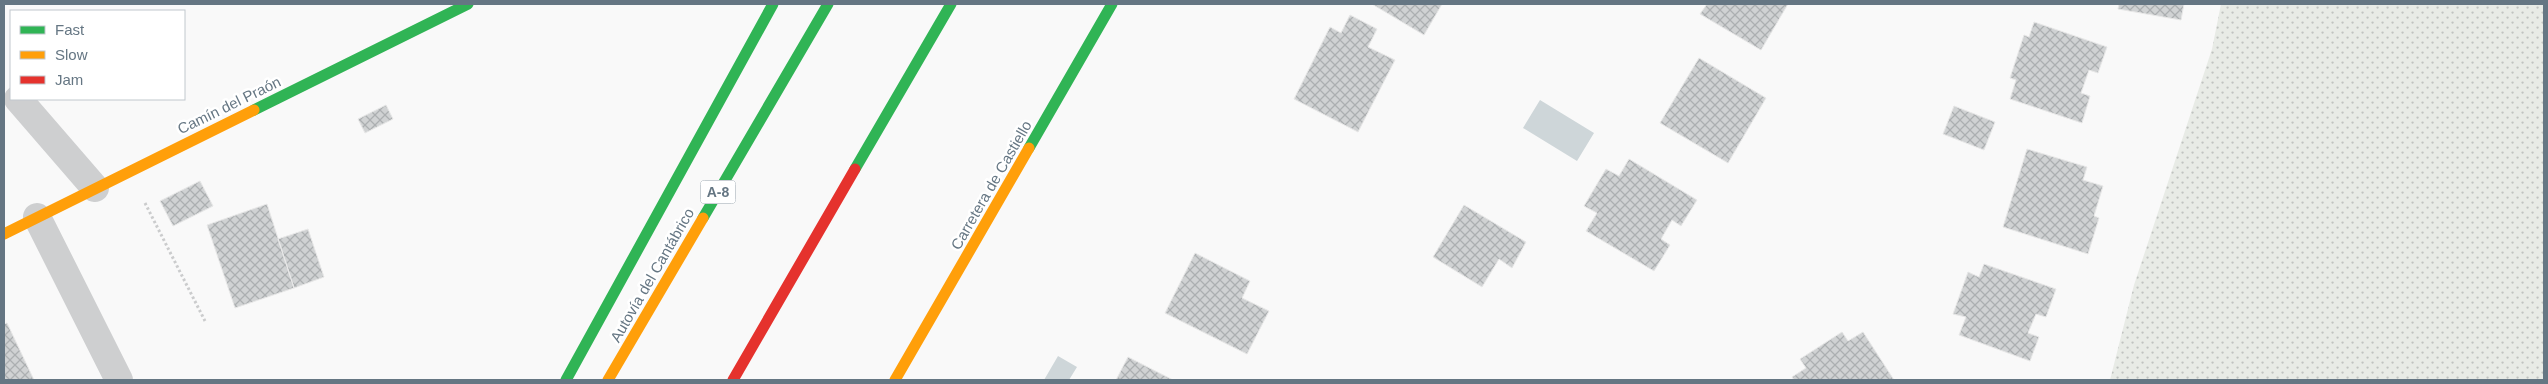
<svg xmlns="http://www.w3.org/2000/svg" width="2548" height="384" font-family="Arial,sans-serif">
	<style>
		.grass { fill: url(#grass-dots) }
		.water { fill: #ced6d9 }
		.building { fill: url(#building-cross-hatch); stroke: #e8e8e8 }
		.lines { fill: none; stroke-linecap: round; stroke-linejoin: round }
		.path { stroke: #cbcccd; stroke-width: 3; stroke-dasharray: 2.5 2.5; stroke-linecap: butt }
		.street { stroke: #cecfd0; stroke-width: 28 }
		.fast { stroke: #30b455; stroke-width: 11 }
		.slow { stroke: #ff9f0a; stroke-width: 11 }
		.jam { stroke: #e5322d; stroke-width: 11 }
		.labels { text-anchor: middle; dominant-baseline: central; stroke-width: 5; stroke-linejoin: round; paint-order: stroke }
		.shield { fill: #fff; stroke: #939fa8; stroke-width: 1 }
		.shield-label { font-size: 14px; font-weight: bold; fill: #657683 }
		.street-label { font-size: 15px; fill: #657683; stroke: #fff }
	</style>
	<defs>
		<pattern id="grass-dots" width="8" height="8" patternUnits="userSpaceOnUse" patternTransform="scale(1.25)"><rect width="8" height="8" fill="#e8ebe6"/><path d="M2 2h.1M6 6h.1" fill="none" stroke="#c0c3c0" stroke-width="1.8" stroke-linecap="round"/></pattern>
		<pattern id="building-cross-hatch" width="8" height="8" patternUnits="userSpaceOnUse" patternTransform="scale(1.25)"><rect width="8" height="8" fill="#d0d2d3"/><path d="M0 0l8 8M0 8l8-8" fill="none" stroke="#acafb1"/></pattern>
	</defs>
	<rect width="100%" height="100%" fill="#f9f9f9"/>
	<!-- grass -->
	<path class="grass" d="M2221,4H2544V379L2110,380L2134,285L2212,49Z"/>
	<!-- water -->
	<path class="water" d="M1540,100L1594,133L1577,161L1523,128Z
		M1058,356L1077,367L1069,380H1044Z"/>
	<!-- building -->
	<path class="building" d="M1372,4H1442L1424,35Z
		M1707,4H1788L1761,50L1700,14Z
		M2119,4H2184L2181,20L2118,9Z
		M1350,15L1377,29L1368,47L1395,60L1358,132L1294,99L1330,27L1341,33Z
		M2034,22L2107,47L2098,73L2089,70L2081,93L2090,96L2082,123L2010,99L2016,80L2010,78L2024,35L2029,37Z
		M1699,58L1766,98L1728,163L1660,123Z
		M386,105L393,119L365,133L358,119Z
		M1954,106L1995,122L1984,150L1943,134Z
		M2027,149L2087,167L2083,180L2103,186L2094,216L2099,218L2088,254L2003,227Z
		M1629,159L1697,200L1681,226L1672,220L1661,239L1670,245L1654,271L1586,231L1597,213L1584,206L1606,169L1619,176Z
		M200,181L213,206L173,226L160,201Z
		M267,204L294,288L235,308L207,225Z
		M1464,205L1526,242L1512,268L1499,259L1482,287L1433,257Z
		M308,229L324,277L294,288L278,239Z
		M1195,253L1250,281L1242,298L1269,311L1247,354L1165,313Z
		M1984,264L2056,289L2046,317L2036,314L2028,333L2039,337L2030,361L1959,335L1966,317L1953,314L1968,272L1979,277Z
		M7,323L34,380H4V324Z
		M1842,332L1848,341L1863,332L1894,380H1794L1792,377L1806,368L1800,359Z
		M1128,357L1173,380H1116Z"/>
	<g class="lines">
		<!-- path -->
		<path class="path" d="M145,203L205,321"/>
		<!-- street -->
		<path class="street" d="M18,99L95,188
			M37,217L119,380"/>
		<!-- fast -->
		<path class="fast" d="M254,110L468,4
			M1029,148L1112,4
			M855,169L951,4
			M703,218L828,4
			M566,380L773,4"/>
		<!-- slow -->
		<path class="slow" d="M4,234L254,110
			M608,380L703,218
			M895,380L1029,148"/>
		<!-- jam -->
		<path class="jam" d="M733,380L855,169"/>
	</g>
	<g class="labels">
		<!-- shield labels -->
		<rect class="shield" x="700.5" y="180.5" width="35" height="23" rx="4"/>
		<g class="shield-label">
			<text x="718" y="192">A-8</text>
		</g>
		<!-- street labels -->
		<g class="street-label">
			<text transform="translate(229 105) rotate(-26)">Camín del Praón</text>
			<text transform="translate(991 185) rotate(-60)">Carretera de Castiello</text>
			<text transform="translate(652 275) rotate(-60)">Autovía del Cantábrico</text>
		</g>
	</g>
	<!-- border -->
	<rect width="2548" height="384" fill="none" stroke="#657683" stroke-width="10"/>
	<!-- legend -->
	<rect x="10" y="10" width="175" height="90" fill="#ffffff" stroke="#c1c8cd"/>
	<rect x="20" y="26" width="25" height="8" fill="#30b455" stroke="#c1c8cd"/>
	<text x="55" y="35" font-size="15" fill="#657683">Fast</text>
	<rect x="20" y="51" width="25" height="8" fill="#ff9f0a" stroke="#c1c8cd"/>
	<text x="55" y="60" font-size="15" fill="#657683">Slow</text>
	<rect x="20" y="76" width="25" height="8" fill="#e5322d" stroke="#c1c8cd"/>
	<text x="55" y="85" font-size="15" fill="#657683">Jam</text>
</svg>
